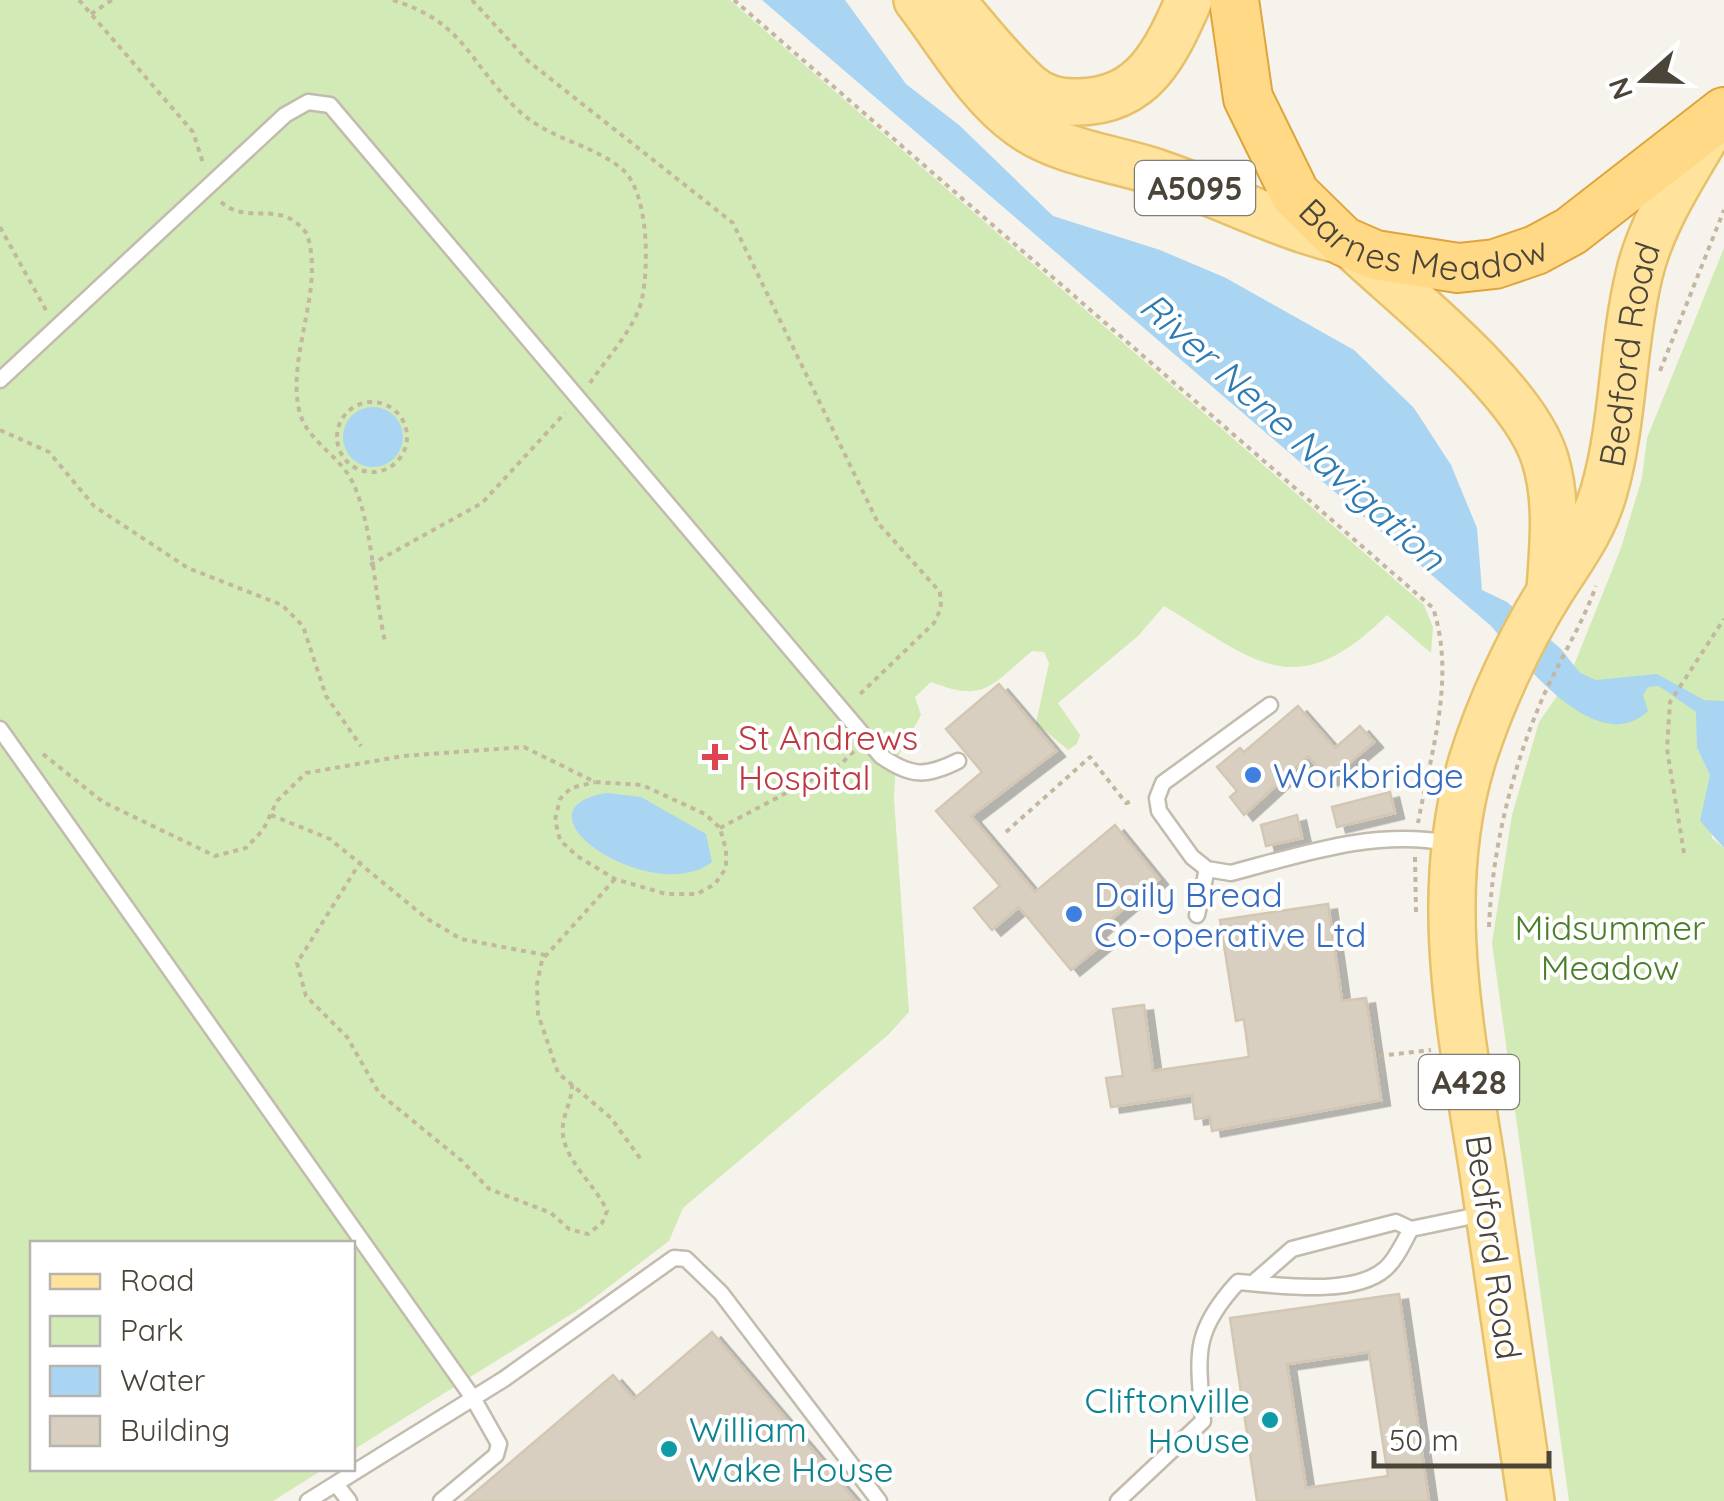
<svg xmlns="http://www.w3.org/2000/svg" width="1724" height="1501" font-family="Quicksand,sans-serif">
	<style>
		.green { fill: #d2eab5 }
		.water { fill: #a9d4f2 }
		.building { fill: #d8cfc1; stroke: #d3c7b4; stroke-width: 2.5; fill-rule: evenodd; filter: url(#shadow) }
		.lines { fill: none; stroke-linecap: round; stroke-linejoin: round }
		.service-casing { stroke: #c2bbae; stroke-width: 19 }
		.primary-casing { stroke: #e6c16a; stroke-width: 50 }
		.trunk-casing { stroke: #e0a43c; stroke-width: 52 }
		.path { stroke: #c4b79f; stroke-width: 4; stroke-dasharray: 5 5; stroke-linecap: butt }
		.service { stroke: #fff; stroke-width: 14 }
		.primary { stroke: #ffe39c; stroke-width: 45 }
		.trunk { stroke: #ffd985; stroke-width: 48 }
		.health-dot { fill: #e0444e; stroke: #fff; stroke-width: 4 }
		.shop-dot { fill: #3f7fe0; stroke: #fff; stroke-width: 4 }
		.culture-dot { fill: #0f9aa8; stroke: #fff; stroke-width: 4 }
		.labels { text-anchor: middle; dominant-baseline: central; stroke-width: 8; stroke-linejoin: round; paint-order: stroke }
		.shield { fill: #fff; stroke: #817c74; stroke-width: 2.5 }
		.shield-label { font-size: 32px; font-weight: bold; fill: #4b4439 }
		.street-label { font-size: 35px; fill: #4b4439; stroke: #fff }
		.health-label { font-size: 35px; fill: #be3a42; stroke: #fff; text-anchor: start }
		.shop-label { font-size: 35px; fill: #366cbe; stroke: #fff; text-anchor: start }
		.park-label { font-size: 35px; fill: #4a7f2a; stroke: #fff }
		.culture-label { font-size: 35px; fill: #0d838f; stroke: #fff; text-anchor: end }
		.water-label { font-size: 38px; font-style: italic; fill: #2e7ab2; stroke: #fff }
	</style>
	<defs>
		<filter id="shadow"><feDropShadow dx="9" dy="5.5" stdDeviation="0" flood-color="#0004"/></filter>
	</defs>
	<rect width="100%" height="100%" fill="#f6f3ec"/>
	<!-- green -->
	<path class="green" d="M0,0H730L1424,605L1433,627L1431,653L1387,615C1295,706 1256,661 1164,606L1138,636L1058,703L1080,735L1077,744L1068,750L1036,723L1049,663L1044,652L1032,651C990,686 986,703 931,682L915,697L921,715L896,760L894,799L909,1012L888,1035L683,1208L669,1241L581,1308L353,1450L352,1244H32V1468L324,1469L273,1501H0Z
		M1724,248V717L1693,701L1700,724L1697,748L1710,775L1707,793L1712,838L1724,848V1501H1569L1492,943L1512,815L1539,722L1568,680L1621,548L1642,478L1647,438Z"/>
	<!-- water -->
	<path class="water" d="M762,0H845L906,84L959,125L1053,216L1160,250L1226,278L1354,350L1414,408L1451,465L1477,528L1482,590L1507,602L1561,649L1580,673L1596,680L1657,674L1704,700L1724,701V848L1700,821L1710,775L1697,748L1696,712L1659,686L1648,687L1643,695L1648,711C1597,759 1524,663 1491,626Z
		M343 437a30 30 0 1 1 60 0a30 30 0 1 1-60 0Z
		M607,793L641,797L706,834L712,862C654,908 504,810 607,793Z"/>
	<!-- building -->
	<path class="building" d="M999,684L1056,751L971,816L1035,892L1115,825L1159,879L1096,932L1105,942L1071,970L1019,907L992,930L974,908L1000,886L936,811L982,772L946,729Z
		M1298,706L1335,748L1360,726L1374,742L1329,780L1308,756L1244,815L1230,797L1237,791L1217,767L1240,748L1244,752Z
		M1390,792L1395,813L1337,827L1332,807Z
		M1297,815L1302,838L1266,846L1261,825Z
		M1328,904L1342,1001L1366,998L1381,1100L1212,1131L1210,1117L1195,1119L1192,1095L1111,1107L1106,1078L1123,1076L1113,1009L1144,1005L1153,1071L1249,1057L1244,1019L1236,1021L1220,920Z
		M1399,1294L1429,1501H1257L1230,1318ZM1369,1352L1388,1476L1306,1488L1287,1364Z
		M712,1332L856,1501H465L613,1375L634,1399Z"/>
	<g class="lines">
		<!-- service casing -->
		<g class="service-casing">
			<path id="service" d="M0,380L285,115L308,102L330,105L881,756C911,777 926,777 958,761
				M1270,705L1163,783L1157,798L1159,811L1192,857L1207,869L1231,873C1303,854 1374,829 1448,843
				M0,729L473,1398L499,1444L496,1455L441,1501
				M1197,915L1207,869
				M1253,1283L1292,1249L1396,1222L1411,1229
				M336,1484L349,1501
				M308,1501L504,1379L674,1258L686,1259L721,1293L879,1501
				M1118,1501L1203,1421C1198,1355 1191,1333 1238,1282C1276,1285 1353,1297 1385,1269C1396,1260 1404,1241 1411,1229L1483,1214"/>
		</g>
		<!-- primary casing -->
		<g class="primary-casing">
			<g id="primary">
				<path d="M917,0C948,40 978,94 1020,124C1056,151 1107,157 1149,170C1215,191 1276,225 1343,241"/>
				<path d="M954,4C978,31 1001,62 1028,86C1042,98 1059,103 1078,102C1144,101 1165,54 1189,0"/>
				<path d="M1354,248C1408,299 1524,389 1545,459C1558,501 1553,546 1550,590"/>
				<path id="s1" d="M1531,1501C1515,1391 1499,1282 1483,1172C1462,1036 1431,897 1472,761C1490,704 1519,641 1551,590C1572,557 1593,530 1604,491C1624,421 1622,346 1639,275C1652,219 1687,170 1715,120"/>
			</g>
		</g>
		<!-- trunk casing -->
		<g class="trunk-casing">
			<g id="trunk">
				<path id="s2" d="M1234,0L1248,98L1295,194L1343,241L1375,255L1458,268L1495,264L1536,250L1571,231L1724,112"/>
			</g>
		</g>
		<!-- path -->
		<path class="path" d="M79,0L193,132L204,166
			M393,0C465,23 467,60 516,108C548,140 588,142 621,168C649,191 649,265 642,299C636,327 606,359 590,383
			M472,0L528,61L733,223L878,523L940,592L941,608L934,623L857,697
			M734,0L1433,608C1456,678 1431,752 1418,823
			M91,14L112,0
			M221,202C249,227 280,197 307,234C325,290 287,353 299,410C306,441 340,455 353,483C373,526 374,594 385,641
			M0,227L47,312
			M1660,371L1724,210
			M337 437a35 35 0 1 1 70 0a35 35 0 1 1-70 0Z
			M0,430L49,452L94,506L188,568L282,605L303,626L326,696L361,746
			M370,565L482,503L565,413
			M43,754L103,802L215,856L246,848L263,830L277,801L306,773L403,756L524,747L595,782L642,785L705,814L720,828L726,850V868L715,884L697,894H666L615,879L577,856L560,840L555,820L560,799L571,788L595,782
			M271,815L330,839L426,918L461,939L545,955
			M720,828L841,764L854,751
			M1006,832L1090,757L1126,803L1133,801
			M1684,853L1667,749L1670,702L1724,619
			M1415,857L1416,912
			M361,861L297,963L306,996L347,1037L379,1093L462,1161L489,1189L551,1213L569,1229L588,1234L602,1223L607,1211C595,1183 559,1157 563,1125C565,1110 572,1100 572,1085
			M615,879L542,960L537,984L538,1014L558,1073L611,1118L642,1161
			M1489,927C1492,849 1512,768 1543,697C1560,659 1582,625 1596,586
			M1379,1056L1431,1050"/>
		<!-- service -->
		<use href="#service" class="service"/>
		<!-- primary -->
		<use href="#primary" class="primary"/>
		<!-- trunk -->
		<use href="#trunk" class="trunk"/>
	</g>
	<!-- markers -->
	<path class="health-dot" d="M710 742h10v10h10v10h-10v10h-10v-10h-10v-10h10z"/>
	<g class="shop-dot">
		<circle cx="1253" cy="775" r="10"/>
		<circle cx="1074" cy="914" r="10"/>
	</g>
	<g class="culture-dot">
		<circle cx="1270" cy="1420" r="10"/>
		<circle cx="669" cy="1449" r="10"/>
	</g>
	<g class="labels">
		<!-- shield labels -->
		<g class="shield">
			<rect x="1135" y="161" width="120" height="54" rx="8"/>
			<rect x="1419" y="1055" width="100" height="54" rx="8"/>
		</g>
		<g class="shield-label">
			<text x="1195" y="188">A5095</text>
			<text x="1469" y="1082">A428</text>
		</g>
		<!-- street labels -->
		<g class="street-label">
			<text stroke="none"><textPath href="#s2" startOffset="352">Barnes Meadow</textPath></text>
			<text stroke="none"><textPath href="#s1" startOffset="1188">Bedford Road</textPath></text>
			<text transform="translate(1494 1247) rotate(82)">Bedford Road</text>
		</g>
		<!-- health labels -->
		<g class="health-label">
			<text x="738" y="737">St Andrews<tspan x="738" dy="40">Hospital</tspan></text>
		</g>
		<!-- shop labels -->
		<g class="shop-label">
			<text x="1273" y="775">Workbridge</text>
			<text x="1094" y="894">Daily Bread<tspan x="1094" dy="40">Co-operative Ltd</tspan></text>
		</g>
		<!-- park labels -->
		<g class="park-label">
			<text x="1610" y="927">Midsummer<tspan x="1610" dy="40">Meadow</tspan></text>
		</g>
		<!-- culture labels -->
		<g class="culture-label">
			<text x="1250" y="1400">Cliftonville<tspan x="1250" dy="40">House</tspan></text>
			<text x="689" y="1429" text-anchor="start">William<tspan x="689" dy="40">Wake House</tspan></text>
		</g>
		<!-- water labels -->
		<g class="water-label">
			<text transform="translate(1293 431) rotate(42)">River Nene Navigation</text>
		</g>
	</g>
	<!-- legend -->
	<rect x="30" y="1241" width="325" height="230" fill="#ffffff" stroke="#b7b4b0" stroke-width="2.5"/>
	<rect x="50" y="1274" width="50" height="15" fill="#ffe39c" stroke="#b7b4b0" stroke-width="2.5"/>
	<text x="120" y="1291" font-size="30" fill="#4b4439">Road</text>
	<rect x="50" y="1316" width="50" height="30" fill="#d2eab5" stroke="#b7b4b0" stroke-width="2.5"/>
	<text x="120" y="1341" font-size="30" fill="#4b4439">Park</text>
	<rect x="50" y="1366" width="50" height="30" fill="#a9d4f2" stroke="#b7b4b0" stroke-width="2.5"/>
	<text x="120" y="1391" font-size="30" fill="#4b4439">Water</text>
	<rect x="50" y="1416" width="50" height="30" fill="#d8cfc1" stroke="#b7b4b0" stroke-width="2.5"/>
	<text x="120" y="1441" font-size="30" fill="#4b4439">Building</text>
	<!-- north arrow -->
	<g transform="translate(1644 80) rotate(250)" stroke="#ffffff" stroke-width="8" paint-order="stroke">
	<path d="M0-8L18 38L0 25L-18 38Z" fill="#4b4439"/>
	<text y="-15" font-size="28" font-weight="bold" text-anchor="middle" fill="#4b4439">N</text>
	</g>
	<!-- scale -->
	<path d="M1374 1451v15h175v-15" fill="none" stroke="#4b4439" stroke-width="5"/>
	<text x="1389" y="1451" font-size="30" fill="#4b4439" stroke="#ffffff" stroke-width="8" paint-order="stroke">50 m</text>
</svg>
